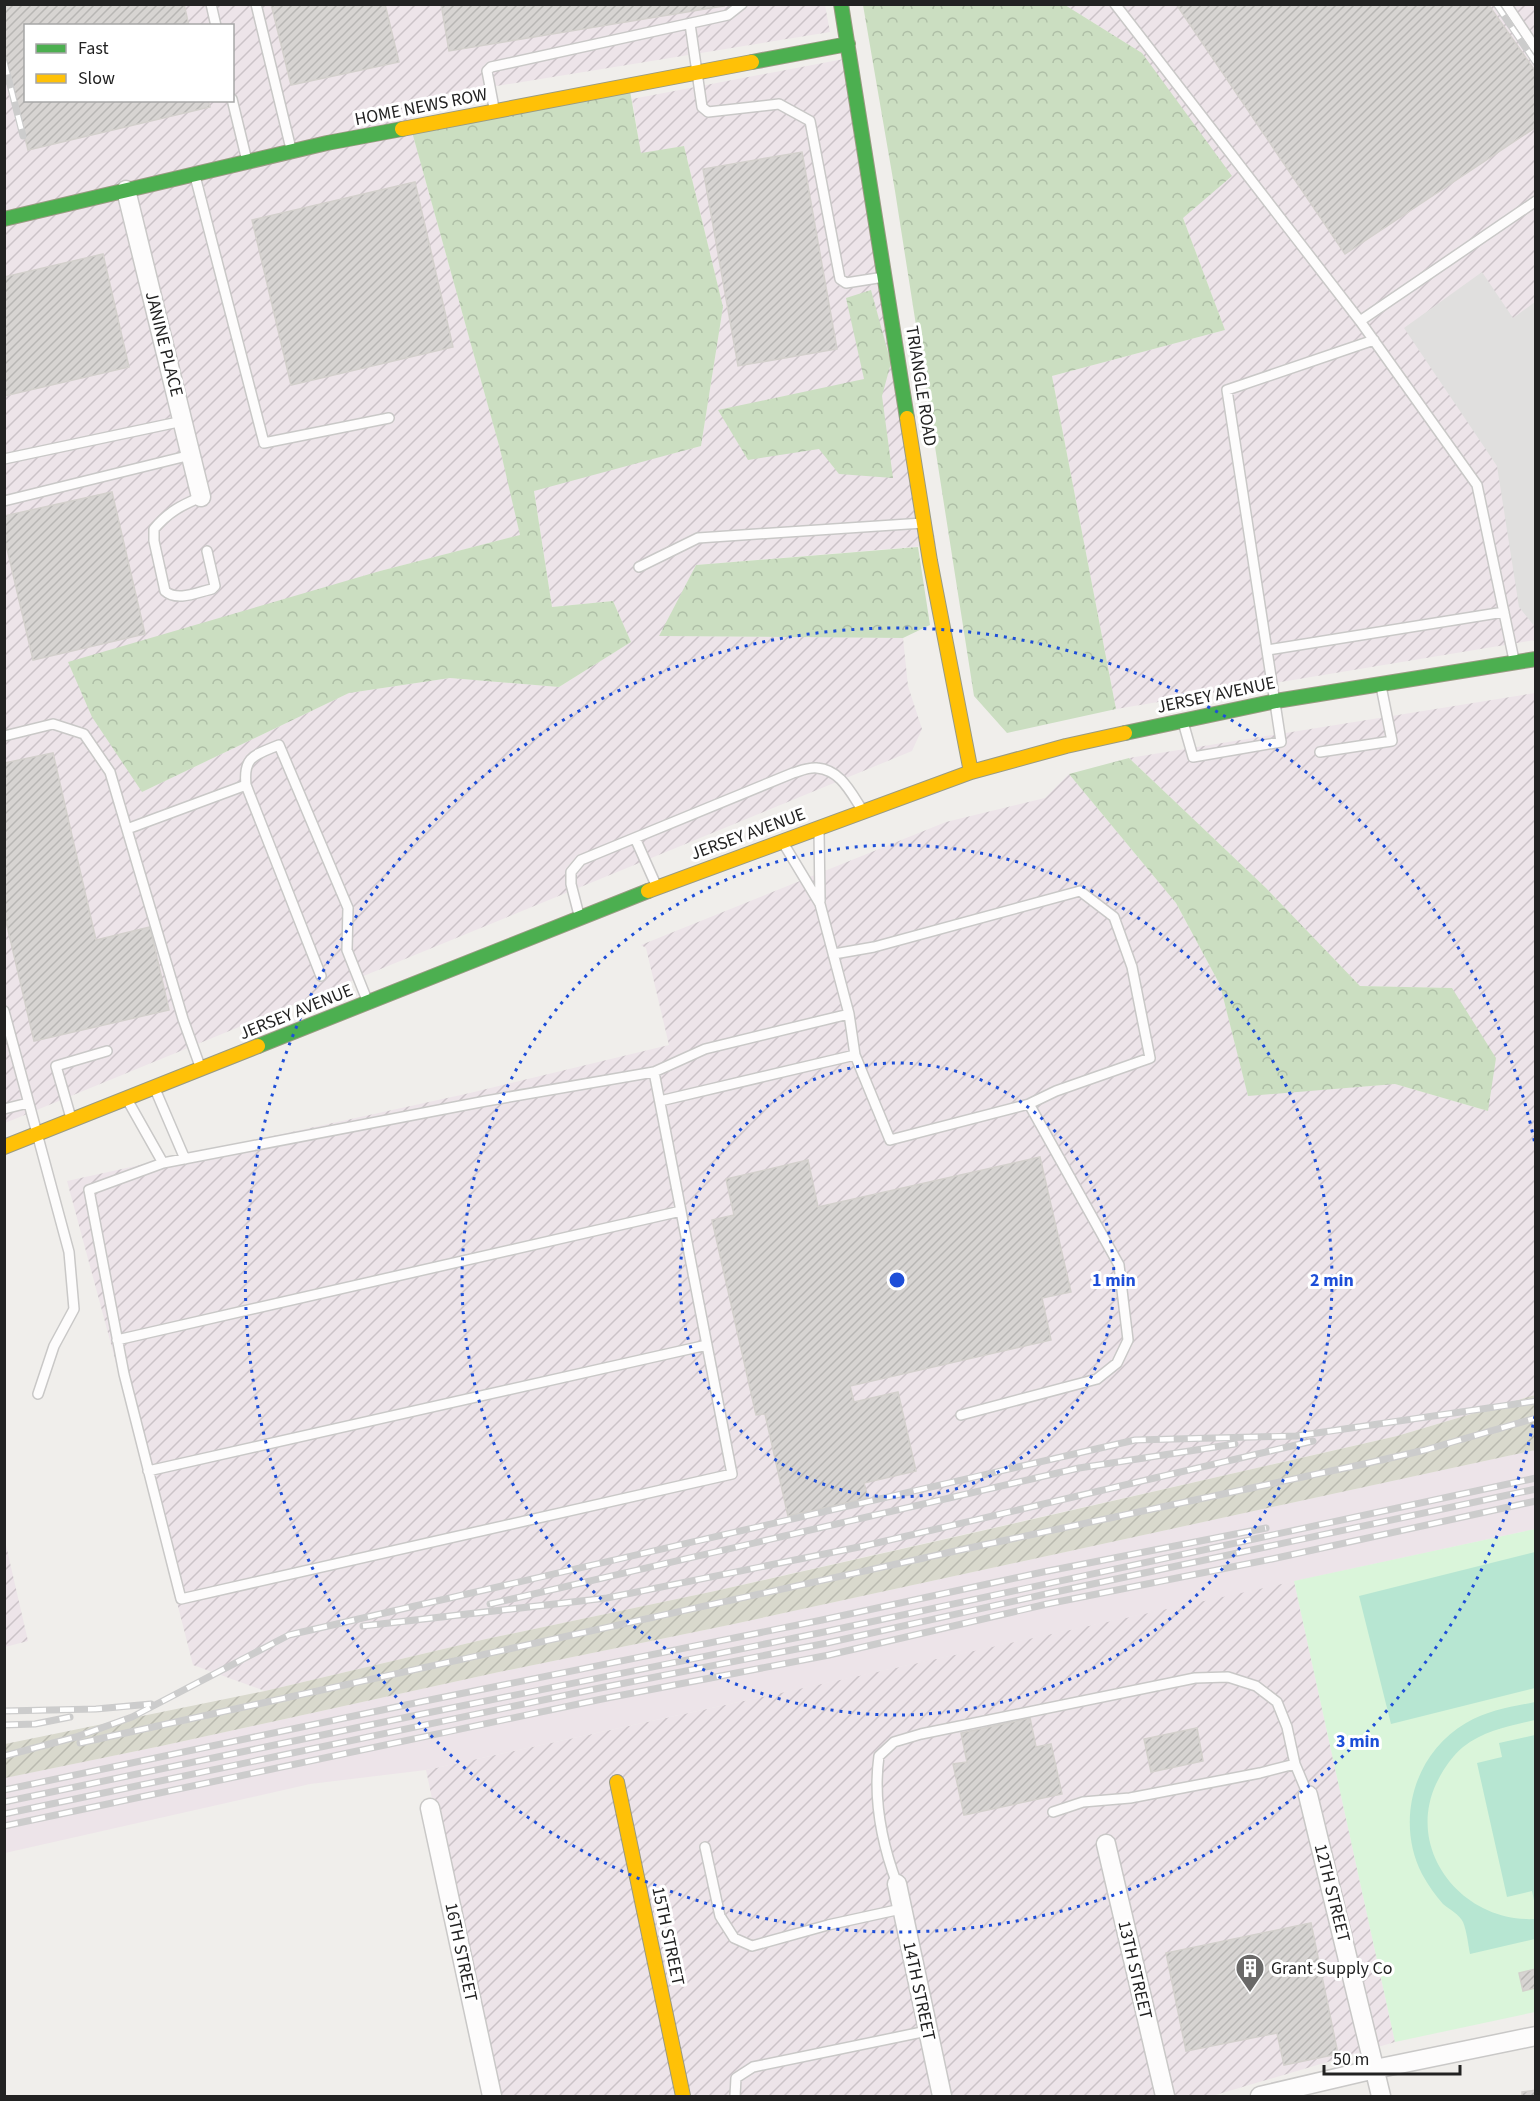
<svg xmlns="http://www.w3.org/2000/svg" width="1540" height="2101" font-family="'Source Sans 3',sans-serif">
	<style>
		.industrial { fill: url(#industrial-furrows); fill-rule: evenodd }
		.railway { fill: #ede4e9 }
		.construction { fill: url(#construction-furrows) }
		.forest { fill: url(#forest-crowns) }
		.park { fill: #daf5da }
		.pitch { fill: #b7e6d2 }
		.parking { fill: #e0dfde }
		.building { fill: url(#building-hatch); stroke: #d3d0cc; stroke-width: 1.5 }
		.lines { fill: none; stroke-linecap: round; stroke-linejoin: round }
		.lane-casing { stroke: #c9c8c7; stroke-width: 12 }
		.street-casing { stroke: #c9c8c7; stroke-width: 21 }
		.fast-casing { stroke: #999a82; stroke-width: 16 }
		.slow-casing { stroke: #999a82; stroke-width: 16 }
		.lane { stroke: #fdfcfc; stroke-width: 9 }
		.street { stroke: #fdfcfc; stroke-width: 18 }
		.fast { stroke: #4caf50; stroke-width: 14 }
		.slow { stroke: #ffc107; stroke-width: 14 }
		.rail-casing { stroke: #ccc; stroke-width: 7 }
		.rail { stroke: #fff; stroke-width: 4.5; stroke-dasharray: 14; stroke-linecap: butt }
		.ring { fill: none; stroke: #1d4ed8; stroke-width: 3; stroke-dasharray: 3 6 }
		.labels { text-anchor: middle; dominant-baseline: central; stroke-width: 6; stroke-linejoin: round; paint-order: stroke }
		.street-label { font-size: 18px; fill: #222; stroke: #fff }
		.poi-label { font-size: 18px; fill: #222; stroke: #fff; text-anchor: start }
		.centre { fill: #1d4ed8; stroke: #fff; stroke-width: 3 }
		.ring-label { font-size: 18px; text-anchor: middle; font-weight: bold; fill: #1d4ed8; stroke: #fff; stroke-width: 6; stroke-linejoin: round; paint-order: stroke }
	</style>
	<defs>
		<pattern id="industrial-furrows" width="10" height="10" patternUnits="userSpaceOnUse" patternTransform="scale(1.5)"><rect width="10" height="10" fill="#ede4e9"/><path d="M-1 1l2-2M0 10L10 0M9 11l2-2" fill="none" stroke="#cbc3c8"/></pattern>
		<pattern id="construction-furrows" width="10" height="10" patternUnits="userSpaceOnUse" patternTransform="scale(1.5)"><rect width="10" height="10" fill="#d9d9cd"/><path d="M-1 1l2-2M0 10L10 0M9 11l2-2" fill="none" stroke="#babab0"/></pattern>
		<pattern id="forest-crowns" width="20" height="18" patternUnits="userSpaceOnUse" patternTransform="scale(1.5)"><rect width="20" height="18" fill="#cbdec1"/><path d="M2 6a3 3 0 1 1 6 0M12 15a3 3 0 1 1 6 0" fill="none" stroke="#aebea6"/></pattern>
		<pattern id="building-hatch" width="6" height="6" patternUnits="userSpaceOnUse" patternTransform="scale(1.5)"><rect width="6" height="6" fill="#d7d4d2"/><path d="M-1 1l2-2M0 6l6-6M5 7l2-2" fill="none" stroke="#b8b6b4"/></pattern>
	</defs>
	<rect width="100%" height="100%" fill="#f0eeeb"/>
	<!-- industrial -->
	<path class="industrial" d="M5,5H825L830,32L410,100L412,132L500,449L521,535L380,571L142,792L349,693L450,678L559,687L631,642L613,601L552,607L534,490L701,446L723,307L684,146L641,154L632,99L844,59L936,545L696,565L660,636L903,638L908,686L922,729L912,751L5,1123ZM26,26H232V100H26Z
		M1065,5H1535V640L1116,709L1052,376L1225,330L1183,218L1142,53Z
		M1535,693V1395L1397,1436L715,1591L486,1639L265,1691L193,1665L111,1344L67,1181L470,1093L669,1045L646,948L641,945L946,822L1045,798L1069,774L1176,903L1220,985L1248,1095L1395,1084L1488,1111L1452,988L1360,986L1266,888L1129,758Z
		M5,1541L28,1641L5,1647H4Z
		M1294,1581L1395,2042L1212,2096H495L426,1770Z"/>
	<!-- railway -->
	<path class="railway" d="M1535,1450V1529L426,1770L310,1784L5,1853L4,1778L161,1746L499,1672L729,1625Z"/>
	<!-- construction -->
	<path class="construction" d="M1535,1395V1450L729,1625L499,1672L161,1746L5,1778V1744L265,1691L486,1639L715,1591L946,1539L1397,1436Z"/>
	<!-- forest -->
	<path class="forest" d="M863,5H1065L1142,53L1232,176L1183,218L1225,330L1052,376L1116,709L1007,733L974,696L895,191Z
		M630,91L641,153L684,146L723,307L701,446L534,491L552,607L613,601L631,642L559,687L450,678L349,693L142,792L92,717L68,662L380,571L520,535L500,449L412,132Z
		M871,290L891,363L882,396L893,478L839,474L819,449L748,460L718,410L864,379L846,298Z
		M918,547L930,625L903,638L659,636L696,565Z
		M1129,758L1266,888L1360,986L1452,988L1496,1058L1488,1111L1395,1084L1248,1096L1220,985L1176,903L1069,774Z"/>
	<!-- park -->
	<path class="park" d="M1535,1529V2012L1395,2042L1294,1581Z"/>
	<!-- pitch -->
	<path class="pitch" d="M1535,1552V1688L1391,1724L1359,1596Z
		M1535,1702V1720C1510,1726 1485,1730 1463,1747C1451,1757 1443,1770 1436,1784C1405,1852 1464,1923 1535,1919V1939L1470,1954C1468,1944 1467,1932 1463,1922C1460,1915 1449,1909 1443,1904C1435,1895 1428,1885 1422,1874C1395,1821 1414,1753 1466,1723C1488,1710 1512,1707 1535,1702Z
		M1535,1735L1536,1904L1535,1905L1532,1891L1507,1897L1477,1763L1502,1757L1499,1743Z"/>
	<!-- parking -->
	<path class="parking" d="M1482,272L1513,318L1535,302V627L1519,607L1497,466L1404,328Z"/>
	<!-- building -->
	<path class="building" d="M4,4H184L189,26H26V100H208L210,107L28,150L4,50Z
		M271,4H385L399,62L291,85Z
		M441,4H723L724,6L449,51Z
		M1176,4H1488L1536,72V127L1345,254Z
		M802,152L837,349L738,366L703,169Z
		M415,182L453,347L291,385L252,220Z
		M103,254L129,367L4,396V277Z
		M112,492L145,634L33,660L4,536V516Z
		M53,753L96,940L150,927L169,1010L34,1041L4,913V763Z
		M1040,1157L1071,1292L1042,1298L1051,1340L850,1386L854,1402L898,1392L916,1471L864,1483L868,1498L788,1516L765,1414L756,1415L712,1220L734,1215L726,1179L808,1160L818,1207Z
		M1030,1718L1036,1747L1051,1744L1062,1794L964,1815L953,1764L967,1762L961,1733Z
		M1197,1728L1203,1761L1151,1772L1144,1739Z
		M1311,1923L1338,2054L1284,2065L1277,2033L1186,2051L1166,1953Z
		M1536,1969V1988L1523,1991L1519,1973Z
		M1536,2090V2096H1522V2092Z"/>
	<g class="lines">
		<!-- lane casing -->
		<g class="lane-casing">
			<path id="lane" d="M211,4L216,26
				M256,4L291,149
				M1115,4L1360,321
				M1506,4L1536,49
				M690,24L702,107L708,112L779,104L810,121L840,279L846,283L884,277
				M232,99L247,161
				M494,108L487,71L491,67L728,15L742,4
				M195,176L264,443L389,418
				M4,459L183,421
				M201,497C182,505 168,512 154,529V541L165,591C177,602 198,592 212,589L215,586L207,551
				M4,501L191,455
				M639,567L698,538L923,523
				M1268,650L1504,612
				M1514,660L1477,485L1360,321L1536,201
				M1183,722L1193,757L1281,742L1227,390L1374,340
				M4,736L53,724L84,734L110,772L183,1019L201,1069
				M1320,752L1392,741L1381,686
				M127,829L246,785
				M819,831L820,901
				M635,838L656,885
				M782,841L820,904L849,1014L855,1055L890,1140L1029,1104L1119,1265L1128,1340L1117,1363L1097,1379L961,1415
				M579,915L571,884V872L581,860L793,773C800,771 809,767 817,768C840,770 850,791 861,808
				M834,954L874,947L1080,891L1114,917L1132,967L1150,1058L1056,1091L1029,1104
				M321,976L246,785C243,756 255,755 279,745L348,908L347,950L367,1000
				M4,1011L69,1252L74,1309L54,1346L38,1394
				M654,1072L705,1049L849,1014
				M155,1089L185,1159
				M128,1101L163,1163L486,1101L654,1072L732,1474L181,1599L124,1374L89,1190L163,1163
				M660,1101L855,1055
				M4,1109L28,1103
				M71,1118L56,1066L107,1051
				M117,1340L681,1211
				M148,1471L707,1345
				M1295,1764L1308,1795
				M705,1847L720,1916L734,1938L752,1946L828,1925L901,1909
				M897,1884C882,1844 873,1799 879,1756L894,1742L921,1734L1195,1678L1228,1677L1256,1686L1277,1702L1287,1727L1295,1764L1260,1773L1130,1798L1083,1802L1053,1812
				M735,2096L736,2078L753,2067L927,2031"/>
		</g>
		<!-- street casing -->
		<g class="street-casing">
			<path id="street" d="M126,190L201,497
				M1308,1795L1381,2096
				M430,1808L492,2096
				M1106,1844L1165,2096
				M897,1884L942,2096
				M1260,2096L1375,2069L1536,2036"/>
		</g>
		<!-- fast casing -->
		<g class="fast-casing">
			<path id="fast" d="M841,4L907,418
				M752,62L848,44
				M4,219L327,143L402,129
				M1125,733L1276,701L1536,659
				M258,1046L648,891"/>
		</g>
		<!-- slow casing -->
		<g class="slow-casing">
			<path id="slow" d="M402,129L752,62
				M907,418L930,561L971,772
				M648,891L971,772L1066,746L1125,733
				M4,1147L258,1046
				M617,1782L683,2096"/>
		</g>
		<!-- lane -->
		<use href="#lane" class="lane"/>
		<!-- street -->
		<use href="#street" class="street"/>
		<!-- fast -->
		<use href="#fast" class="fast"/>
		<!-- slow -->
		<use href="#slow" class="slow"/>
		<!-- rail casing -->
		<g class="rail-casing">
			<path id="rail" d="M1496,4L1536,63
				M4,61L23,136
				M490,1604L1079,1468L1235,1444
				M363,1626L607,1598L864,1546L1313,1441
				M4,1711L96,1709L151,1704
				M4,1725L35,1724L70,1717
				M80,1743L983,1545L1364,1464L1425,1450L1536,1418
				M4,1756L76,1737L132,1717L289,1635L1135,1440L1296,1436L1536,1401
				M4,1790L420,1702L822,1620L1043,1572L1266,1528
				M4,1802L422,1714L824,1632L1536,1478
				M4,1814L600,1688L827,1643L1046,1594L1536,1489
				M4,1826L602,1699L829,1655L1047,1604L1272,1559L1536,1501"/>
		</g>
		<!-- rail -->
		<use href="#rail" class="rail"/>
	</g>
	<!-- distance rings -->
	<g class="ring">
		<circle cx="897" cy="1280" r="217"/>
		<circle cx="897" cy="1280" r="435"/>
		<path d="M1535 1416A652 652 0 1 1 1535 1144"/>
	</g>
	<!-- icons -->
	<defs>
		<g id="building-pin" transform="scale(1.5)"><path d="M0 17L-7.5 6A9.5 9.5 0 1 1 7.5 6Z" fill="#6a6968" stroke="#fff"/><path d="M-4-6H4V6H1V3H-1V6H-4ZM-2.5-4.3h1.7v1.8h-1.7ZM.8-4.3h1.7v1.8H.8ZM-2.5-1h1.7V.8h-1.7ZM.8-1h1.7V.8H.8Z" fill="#fff"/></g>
	</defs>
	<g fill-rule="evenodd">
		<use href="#building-pin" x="1250" y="1968"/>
	</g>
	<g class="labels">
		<!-- street labels -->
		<g class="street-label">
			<text transform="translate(421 107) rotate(-11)">HOME NEWS ROW</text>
			<text transform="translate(164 344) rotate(76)">JANINE PLACE</text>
			<text transform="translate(921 386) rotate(81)">TRIANGLE ROAD</text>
			<text transform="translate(1216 695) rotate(-12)">JERSEY AVENUE</text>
			<text transform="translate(748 834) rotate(-20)">JERSEY AVENUE</text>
			<text transform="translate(296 1012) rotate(-22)">JERSEY AVENUE</text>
			<text transform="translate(1332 1893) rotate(76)">12TH STREET</text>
			<text transform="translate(668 1936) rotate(78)">15TH STREET</text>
			<text transform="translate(461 1952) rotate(78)">16TH STREET</text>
			<text transform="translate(1135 1970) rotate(77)">13TH STREET</text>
			<text transform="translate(919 1991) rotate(78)">14TH STREET</text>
		</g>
		<!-- poi labels -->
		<g class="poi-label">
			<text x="1271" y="1968">Grant Supply Co</text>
		</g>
	</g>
	<circle cx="897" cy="1280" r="9" class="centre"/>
	<g class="ring-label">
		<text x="1114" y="1286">1 min</text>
		<text x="1332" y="1286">2 min</text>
		<text x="1358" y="1747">3 min</text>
	</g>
	<!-- border -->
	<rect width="1540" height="2101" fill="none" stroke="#222222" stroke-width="12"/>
	<!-- legend -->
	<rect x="24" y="24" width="210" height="78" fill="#ffffff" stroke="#a7a7a7" stroke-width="1.5"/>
	<rect x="36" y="44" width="30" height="9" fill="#4caf50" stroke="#a7a7a7" stroke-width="1.5"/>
	<text x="78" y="54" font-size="18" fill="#222222">Fast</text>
	<rect x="36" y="74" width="30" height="9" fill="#ffc107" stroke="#a7a7a7" stroke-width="1.5"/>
	<text x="78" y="84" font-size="18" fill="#222222">Slow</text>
	<!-- scale -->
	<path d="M1324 2065v9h136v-9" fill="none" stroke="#222222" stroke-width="3"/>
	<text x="1333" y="2065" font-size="18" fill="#222222" stroke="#ffffff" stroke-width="4.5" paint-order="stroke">50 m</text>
</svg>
